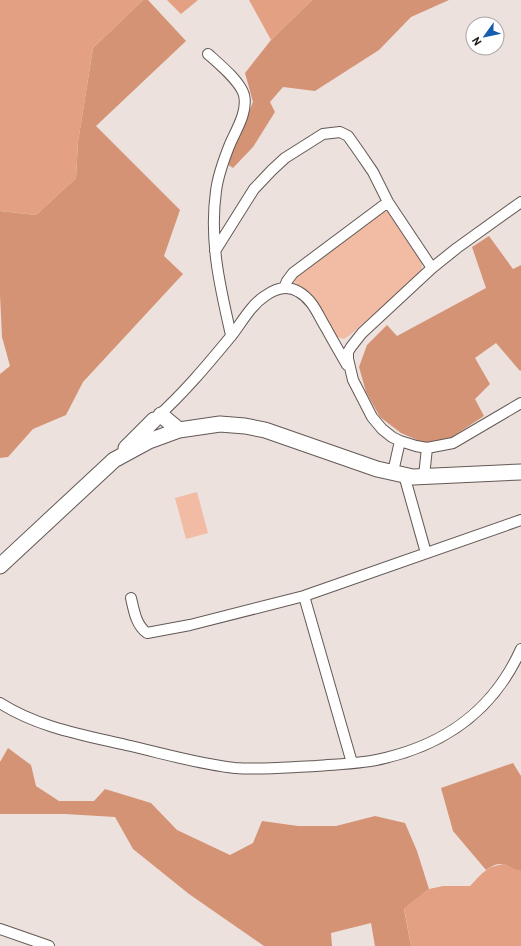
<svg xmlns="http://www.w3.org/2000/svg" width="521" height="946" font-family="Barlow,sans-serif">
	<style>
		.green { fill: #f1bba4 }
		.forest { fill: #d59376 }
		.water { fill: #e3a082 }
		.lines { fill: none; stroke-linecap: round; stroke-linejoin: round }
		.minor-casing { stroke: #625955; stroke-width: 12 }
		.highway-casing { stroke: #625955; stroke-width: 17 }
		.minor { stroke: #fff; stroke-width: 10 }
		.highway { stroke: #fff; stroke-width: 15 }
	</style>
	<rect width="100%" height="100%" fill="#ece1dd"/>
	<!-- green -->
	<path class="green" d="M381,211L390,212L423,261L421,272L350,335L344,339L337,337L324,312L312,296L294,282L300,272Z
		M197,492L208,533L186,539L175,498Z"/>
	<!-- forest -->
	<path class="forest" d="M143,0H148L186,41L96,126L180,210L164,256L183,274L83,382L66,415L33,429L8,457L0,458V374L10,366L2,337L0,295V211L36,215L76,178L78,142L93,48Z
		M312,0H449L411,17L379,50L315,91L283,87L270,102L275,112L253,147L233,168L227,164L253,102L245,73L271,40Z
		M489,236L513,269L521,265V370L520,371L496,343L475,358L490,384L475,399L484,416L449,439L424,443L401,433L380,417L366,392L359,367L367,345L387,325L397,336L486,288L472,247Z
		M8,748L31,765L36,786L59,801H94L105,789L151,803L177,830L230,855L253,843L262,821L298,826H336L375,816L405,823L417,851L429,889L404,909L411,946H375L371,923L331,933L332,946H264L189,894L133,849L115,817L65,814H0V762Z
		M513,763L521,776V871C504,869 505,857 486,870L453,831L441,788Z"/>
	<!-- water -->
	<path class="water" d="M0,0H143L93,48L78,142L76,178L36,215L0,211Z
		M167,0H198L181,14Z
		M249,0H312L271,40Z
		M505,864L517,870L521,871V946H411L404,908L429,889L443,886H470C483,873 486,866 505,864Z"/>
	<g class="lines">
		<!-- minor casing -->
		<g class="minor-casing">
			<path id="minor" d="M208,54C219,64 240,81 244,95C248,112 236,130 230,144C224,159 218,175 216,191C209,241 220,287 231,335
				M521,202L457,248L432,268L362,333L351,347L348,352V359L353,380L372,417L382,429L392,437L400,441L416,446L427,448L453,443L521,403
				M215,251L254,189L272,170L285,158L323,134L340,132L348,136L360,153L373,172L388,202L432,268
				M284,288L287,281L293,273L388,202
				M156,418C184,393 208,364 232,335C242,322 251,305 265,296C276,288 288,285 299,292C313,300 318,315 326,328C333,341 340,353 347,365
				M393,472L400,441
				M404,475L426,553
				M424,476L427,448
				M304,596L352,763
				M131,598C134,611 136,625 147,633L190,625L304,596L521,520
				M0,703C37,727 83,735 126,745C162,753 198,764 235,768C262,770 289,767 316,766C339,764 363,764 385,758C448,743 494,709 521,649
				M0,929L49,946"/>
		</g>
		<!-- highway casing -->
		<g class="highway-casing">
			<path id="highway" d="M161,415L179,430
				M126,448L154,420
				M0,566L114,460L149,441L179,430L220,424L245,426L265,430L377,469L413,477L521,472"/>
		</g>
		<!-- minor -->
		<use href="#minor" class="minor"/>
		<!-- highway -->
		<use href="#highway" class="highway"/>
	</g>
	<!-- north arrow -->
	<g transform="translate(485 36) rotate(237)"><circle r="19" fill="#ffffff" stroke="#a5a4a3"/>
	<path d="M0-3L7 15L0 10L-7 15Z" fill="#165dad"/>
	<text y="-6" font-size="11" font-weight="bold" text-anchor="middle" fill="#1e1b19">N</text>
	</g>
</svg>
